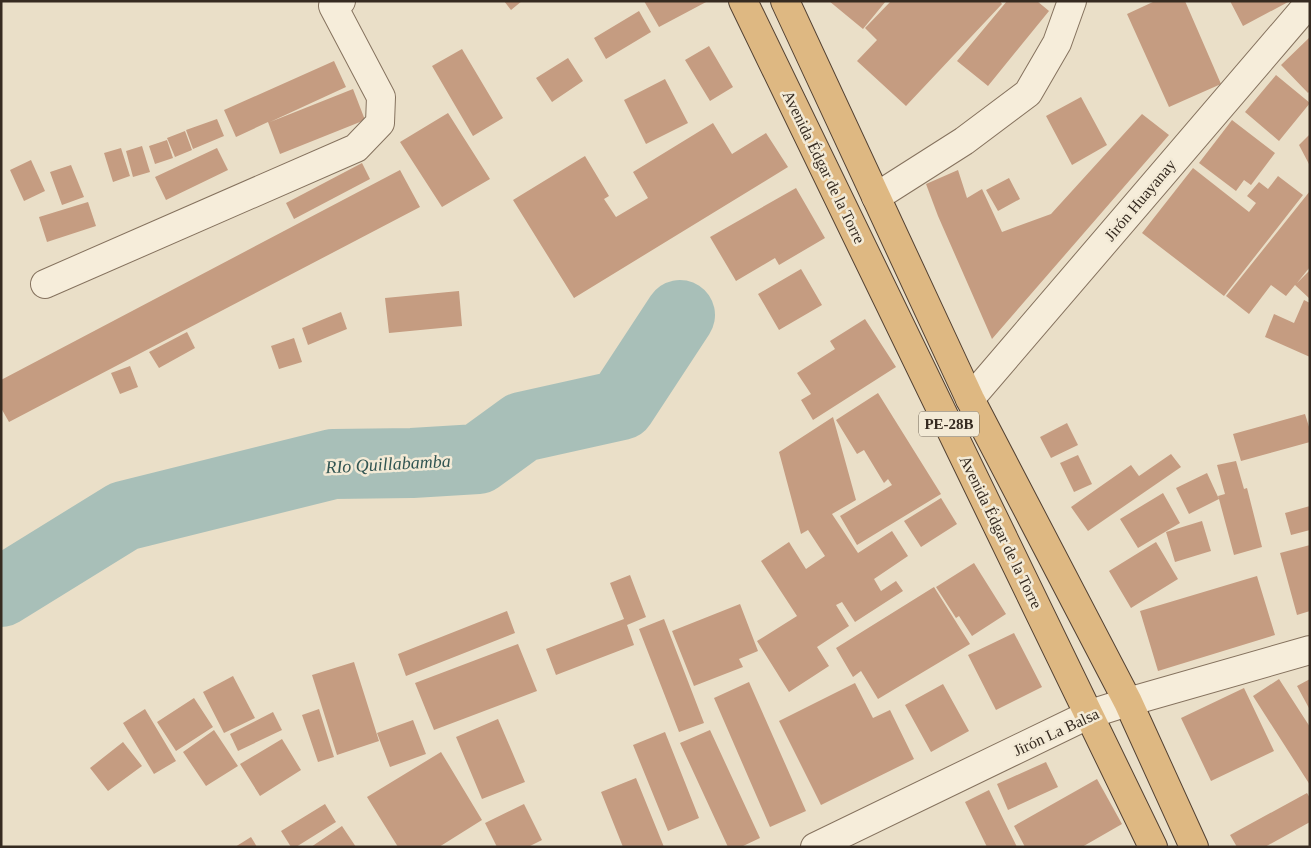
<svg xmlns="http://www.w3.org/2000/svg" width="1311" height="848" font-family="Georgia,serif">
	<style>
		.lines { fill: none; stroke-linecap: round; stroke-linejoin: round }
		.river { stroke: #a8bfb8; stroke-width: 70 }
		.building { fill: #c59c81 }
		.minor-casing { stroke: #85725e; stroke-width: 30 }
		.trunk-casing { stroke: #534132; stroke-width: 30 }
		.minor { stroke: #f6edda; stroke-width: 28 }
		.trunk { stroke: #deb882; stroke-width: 28 }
		.labels { text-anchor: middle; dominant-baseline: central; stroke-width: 5; stroke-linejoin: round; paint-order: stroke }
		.shield { fill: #f3ead6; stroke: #6f6457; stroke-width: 1 }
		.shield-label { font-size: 15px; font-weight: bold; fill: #362b21 }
		.street-label { font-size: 16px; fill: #362b21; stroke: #f3ead6 }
		.water-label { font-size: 18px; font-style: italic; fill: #315552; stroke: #f3ead6 }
	</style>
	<rect width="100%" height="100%" fill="#eadfc8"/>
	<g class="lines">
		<!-- river -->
		<path class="river" d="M1,592L124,516L333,464L412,463L478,459L522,427L621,405L680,315"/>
	</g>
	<!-- building -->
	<path class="building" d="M504,1H522L511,10Z
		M644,1H708L659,27Z
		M829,1H886L863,29Z
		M891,1H1000L1002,4L906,106L857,61L877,40L865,28Z
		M1007,1H1037L1049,11L988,86L957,61Z
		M1155,1H1185L1221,84L1169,107L1127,14Z
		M1230,1H1290L1243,26Z
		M639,11L651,32L606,59L594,38Z
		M1310,37V91L1308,93L1281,65Z
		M709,46L733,87L710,101L685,60Z
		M462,49L503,118L473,136L432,66Z
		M568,58L583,81L552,102L536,78Z
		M334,61L346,87L270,122L353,89L365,120L280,154L268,122L236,137L224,110Z
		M1276,75L1310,103L1279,141L1245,112Z
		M665,79L688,123L646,144L624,100Z
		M1081,97L1107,145L1072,165L1046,116Z
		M448,113L490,179L442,207L400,142Z
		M1142,114L1169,135L992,339L938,216L926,184L958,170L967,198L982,189L1002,232L1051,214Z
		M217,119L224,136L193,149L186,130Z
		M1232,120L1275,153L1251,185L1244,180L1236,191L1199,163Z
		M713,123L732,154L766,133L788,167L574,298L513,200L585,156L609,196L604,199L616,217L648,198L633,172Z
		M185,131L192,150L175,157L167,138Z
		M1310,134V166L1299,145Z
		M167,140L173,158L155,164L149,146Z
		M142,146L150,172L133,177L126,151Z
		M121,148L130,176L113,182L104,153Z
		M217,148L228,170L166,200L155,177Z
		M31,160L45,191L24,201L10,170Z
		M362,163L370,179L294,219L286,203Z
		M71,165L84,197L62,205L50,172Z
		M1193,168L1249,212L1256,203L1247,196L1259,182L1268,189L1278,176L1303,195L1224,296L1142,233Z
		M400,170L420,207L9,422L1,408V380Z
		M1009,178L1020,199L998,211L986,190Z
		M796,188L825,238L779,265L775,258L736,281L710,237Z
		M1310,191V267L1297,283L1310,270V299L1295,285L1286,296L1271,285L1249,314L1226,296Z
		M88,202L96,226L47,242L39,217Z
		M801,269L822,305L779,330L758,294Z
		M459,291L462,326L389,333L385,298Z
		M1304,300L1310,303V357L1265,337L1274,314L1294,323Z
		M341,312L347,329L308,345L302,328Z
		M865,319L896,367L813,420L801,400L811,394L797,373L835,349L830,341Z
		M187,332L195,348L159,368L149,352Z
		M294,338L302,362L279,369L271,346Z
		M130,366L138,387L120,394L111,373Z
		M878,393L941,494L857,545L840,516L892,485L888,479L884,483L864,450L857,454L836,420Z
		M1305,414L1310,430V442L1241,461L1233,434Z
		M833,417L856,500L832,514L858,553L892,531L908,556L874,579L881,591L896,581L903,591L855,622L842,602L836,605L849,626L817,647L829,666L789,692L757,641L797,616L761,561L789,542L806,569L825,556L808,530L801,534L779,452Z
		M1067,423L1078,445L1051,458L1040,437Z
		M1171,454L1181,467L1088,531L1071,507L1131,465L1139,476Z
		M1078,455L1092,484L1074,492L1060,463Z
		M1236,461L1244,489L1247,488L1262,547L1234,555L1219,499L1189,514L1176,488L1207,473L1219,499L1218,496L1225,494L1217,465Z
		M1163,493L1180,523L1138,548L1120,519Z
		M941,498L957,524L921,547L904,521Z
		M1310,506V530L1291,535L1285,513Z
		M1202,521L1211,551L1175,562L1166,532Z
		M1156,542L1178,579L1131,608L1109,571Z
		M1310,545V611L1297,615L1280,553Z
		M974,563L1006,614L972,636L959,616L956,618L936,587Z
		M630,575L646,617L627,625L634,645L556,675L546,649L624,619L610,583Z
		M1257,576L1275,635L1158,671L1140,611Z
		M934,587L970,644L878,699L861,671L853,677L836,648Z
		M740,604L758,651L739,659L743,667L694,686L672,631Z
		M507,611L515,633L406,676L398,654Z
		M664,619L704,723L679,732L639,629Z
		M1014,633L1042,687L996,710L968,655Z
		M518,644L537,691L434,730L415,683Z
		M354,662L379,741L337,755L312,675Z
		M233,676L255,718L224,733L203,692Z
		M1279,679L1310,727V785L1253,696Z
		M1310,679V710L1297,686Z
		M749,682L806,811L770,827L714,698Z
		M855,683L873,718L890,710L914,759L821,805L779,721Z
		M943,684L969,731L931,752L905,705Z
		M1244,688L1274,751L1211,781L1181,718Z
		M194,698L213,727L176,751L157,722Z
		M145,709L176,761L154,774L123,723Z
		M319,709L334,757L318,762L302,715Z
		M273,712L282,730L238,751L230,734Z
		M498,719L525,782L482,799L456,737Z
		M413,720L426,754L390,767L377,733Z
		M214,730L238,766L206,786L183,752Z
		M710,730L760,838L741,847H728L680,743Z
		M665,732L699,818L668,831L633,745Z
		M282,739L301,770L260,796L240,764Z
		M123,742L142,766L108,791L90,768Z
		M441,752L482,820L439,847H398L367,797Z
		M1046,762L1058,787L1008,810L997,784Z
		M636,778L664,847H623L601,792Z
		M1097,779L1122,824L1082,847H1025L1014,826Z
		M989,790L1017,847H987L965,802Z
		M1307,793L1310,798V822L1265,847H1237L1230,835Z
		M325,804L336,822L296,847H291L281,831Z
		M524,804L542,840L528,847H497L485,823Z
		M342,826L356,847H311Z
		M251,837L257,847H235Z"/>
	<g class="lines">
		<!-- minor casing -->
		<g class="minor-casing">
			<path id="minor" d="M876,197L964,141L1028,93L1057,43L1072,1
				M45,284L356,148L380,123L381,97L333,6L341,1
				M970,399L1310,2
				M815,847L1090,714L1128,702L1310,650"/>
		</g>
		<!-- trunk casing -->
		<g class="trunk-casing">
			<path id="trunk" d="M743,1L1153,847
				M785,1L970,399L1128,702L1194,847"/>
		</g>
		<!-- minor -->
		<use href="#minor" class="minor"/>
		<!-- trunk -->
		<use href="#trunk" class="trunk"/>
	</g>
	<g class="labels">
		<!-- shield labels -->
		<rect class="shield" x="919" y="411.5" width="60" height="25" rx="4"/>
		<g class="shield-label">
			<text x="949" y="424">PE-28B</text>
		</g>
		<!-- street labels -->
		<g class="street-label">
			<text transform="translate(824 167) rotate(64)">Avenida Édgar de la Torre</text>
			<text transform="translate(1140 200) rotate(-50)">Jirón Huayanay</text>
			<text transform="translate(1001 532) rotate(64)">Avenida Édgar de la Torre</text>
			<text transform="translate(1056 732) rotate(-25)">Jirón La Balsa</text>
		</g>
		<!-- water labels -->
		<g class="water-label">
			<text transform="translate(388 464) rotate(-3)">RIo Quillabamba</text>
		</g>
	</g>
	<!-- border -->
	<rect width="1311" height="848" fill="none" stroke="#362b21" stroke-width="5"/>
</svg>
